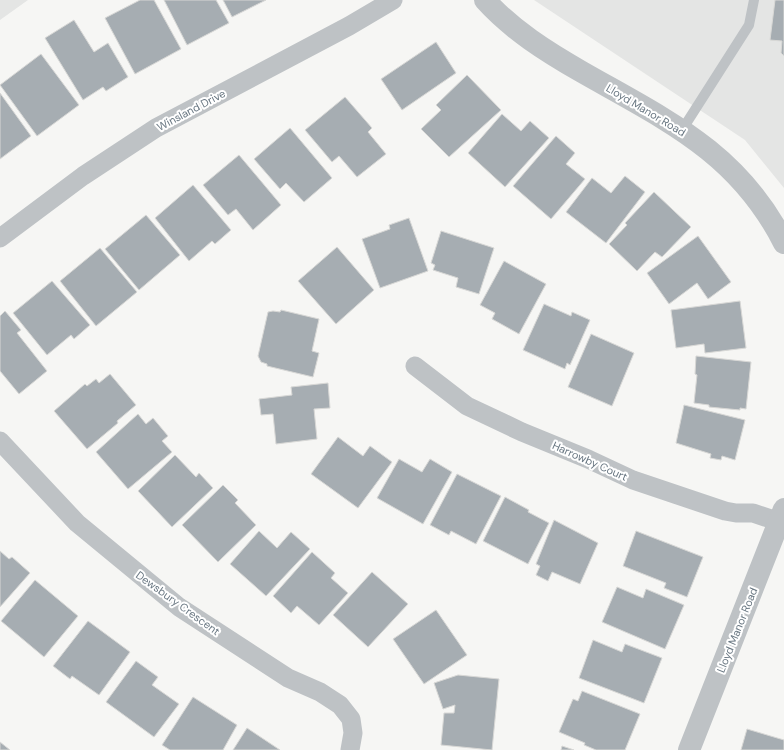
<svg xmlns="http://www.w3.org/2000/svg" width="784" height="750" font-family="'DM Sans',sans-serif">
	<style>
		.built { fill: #e4e5e4 }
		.building { fill: #a6adb2; stroke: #d8d8d6 }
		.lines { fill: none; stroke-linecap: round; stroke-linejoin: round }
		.service { stroke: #bec2c5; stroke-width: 10 }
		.minor { stroke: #bec2c5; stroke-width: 19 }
		.tertiary { stroke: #bec2c5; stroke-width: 22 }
		.labels { text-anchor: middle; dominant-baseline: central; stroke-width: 4; stroke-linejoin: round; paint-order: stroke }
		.street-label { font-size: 11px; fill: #697782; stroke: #fff }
	</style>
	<rect width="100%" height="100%" fill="#f6f6f4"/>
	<!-- built -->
	<path class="built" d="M0,0H28L0,20Z
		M534,0H784V188L745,140Z"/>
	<!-- building -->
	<path class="building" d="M140,0H154L181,49L135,74L105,18Z
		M164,0H216L229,23L187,45Z
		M223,0H266L232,17Z
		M775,0H784V56L781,53L782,41L770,40Z
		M74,20L94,52L108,43L128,77L106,91L103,87L83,100L45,38Z
		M436,42L456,73L402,110L381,79Z
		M41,54L79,105L37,136L0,85Z
		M467,75L501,110L449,157L421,129L441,110L436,105Z
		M0,93L31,136L0,159Z
		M345,97L372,128L368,132L386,154L357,177L339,156L332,162L305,130Z
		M502,114L521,131L530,121L549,138L505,187L468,153Z
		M290,128L332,178L304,202L286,183L280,189L254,159Z
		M556,136L575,153L566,164L585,179L551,219L513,186Z
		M239,155L281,205L253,230L236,209L228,215L203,185Z
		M625,176L645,192L606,243L566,212L592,178L611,193Z
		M193,185L231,230L215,244L212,241L189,261L155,218Z
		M654,192L691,227L662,257L655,252L637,271L609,244L627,225L625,223Z
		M146,215L180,255L139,290L105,249Z
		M409,218L428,271L380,288L362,239L390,229L389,225Z
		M441,231L494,248L479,294L456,287L458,278L433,270L435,265L431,263Z
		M698,236L731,282L708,299L697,283L669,304L647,273Z
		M337,247L374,290L336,324L298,281Z
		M100,248L137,292L96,326L60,281Z
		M504,261L546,284L519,334L492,319L495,313L480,305Z
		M52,281L90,325L74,339L71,335L47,355L13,313Z
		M740,301L746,348L705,353L704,344L676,348L671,310Z
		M544,304L571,316L572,312L590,320L570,365L567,363L565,369L523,350Z
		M281,310L319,319L312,351L319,353L313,377L267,366V364L261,362L258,356L268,312L273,311L280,312Z
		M5,311L21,330L17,333L47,371L19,394L0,371V316Z
		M591,334L634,353L612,406L568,387Z
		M696,356L751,362L746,409L740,408V410L709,407V405L694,403L697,375L695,374Z
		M110,374L136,405L117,421L118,423L87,449L54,411L85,384L87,386L96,379L99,383Z
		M328,383L330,408L314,409L317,439L276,444L273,414L261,415L259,399L292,395L291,387Z
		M684,405L745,420L735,460L722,456L721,460L710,458L711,454L676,443Z
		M138,414L146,424L153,418L168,436L162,441L172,452L128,489L96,452Z
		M338,437L363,456L370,446L392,462L358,508L311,474Z
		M175,455L196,477L199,473L213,488L172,527L138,491Z
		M399,459L422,472L430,459L452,472L423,524L377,498Z
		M457,474L501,496L476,544L451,531L449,535L430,525Z
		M223,485L238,500L235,503L256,525L218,562L182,525Z
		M505,497L529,510L528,512L549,523L528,564L483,541Z
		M554,520L598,543L580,584L552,572L548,581L536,575L540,566L536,564Z
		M259,531L277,548L291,532L310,549L266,596L230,564Z
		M636,531L703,557L687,597L664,588L666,583L623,566Z
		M0,551L9,559L12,557L30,573L0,607Z
		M312,552L335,573L331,578L348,593L319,625L297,606L291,613L273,596Z
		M372,572L408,604L368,647L333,615Z
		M35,580L78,616L44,657L1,621Z
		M617,587L643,598L646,589L684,605L665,649L602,622Z
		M436,610L467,655L424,684L393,639Z
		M88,621L130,652L99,695L72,676L70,679L53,666Z
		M593,640L622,652L625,644L662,658L644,703L579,678Z
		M136,661L158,677L152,685L179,704L154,737L106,702Z
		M458,675L499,679L492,750L441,745L444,713H454L455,705L443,709L434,683Z
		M582,691L640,714L625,750H596L584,745L585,743L559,732L573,699L578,701Z
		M193,697L237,725L223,750H170L162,745Z
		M247,728L280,750H233Z
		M747,729L784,740V750H741Z
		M0,742L10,750H0Z
		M562,746L574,750H561Z"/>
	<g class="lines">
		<!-- service -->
		<path class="service" d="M682,130L749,25L754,0"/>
		<!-- minor -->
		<path class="minor" d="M0,238L83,176L156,128L349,26L393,0
			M415,366L467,406L522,432L588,459L633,480L725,511L736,513H753L780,522
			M0,441L77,523L179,607L288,678L320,692L340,705L351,719L353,733L350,750"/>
		<!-- tertiary -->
		<path class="tertiary" d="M485,0C512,30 547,52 582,72C666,120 738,152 784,243
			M689,750L784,509"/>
	</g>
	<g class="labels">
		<!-- street labels -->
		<g class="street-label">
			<text transform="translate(191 110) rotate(-28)">Winsland Drive</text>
			<text transform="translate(646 110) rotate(31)">Lloyd Manor Road</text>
			<text transform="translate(590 461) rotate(24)">Harrowby Court</text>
			<text transform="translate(178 603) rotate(36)">Dewsbury Crescent</text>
			<text transform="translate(737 630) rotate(-68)">Lloyd Manor Road</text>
		</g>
	</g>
</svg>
